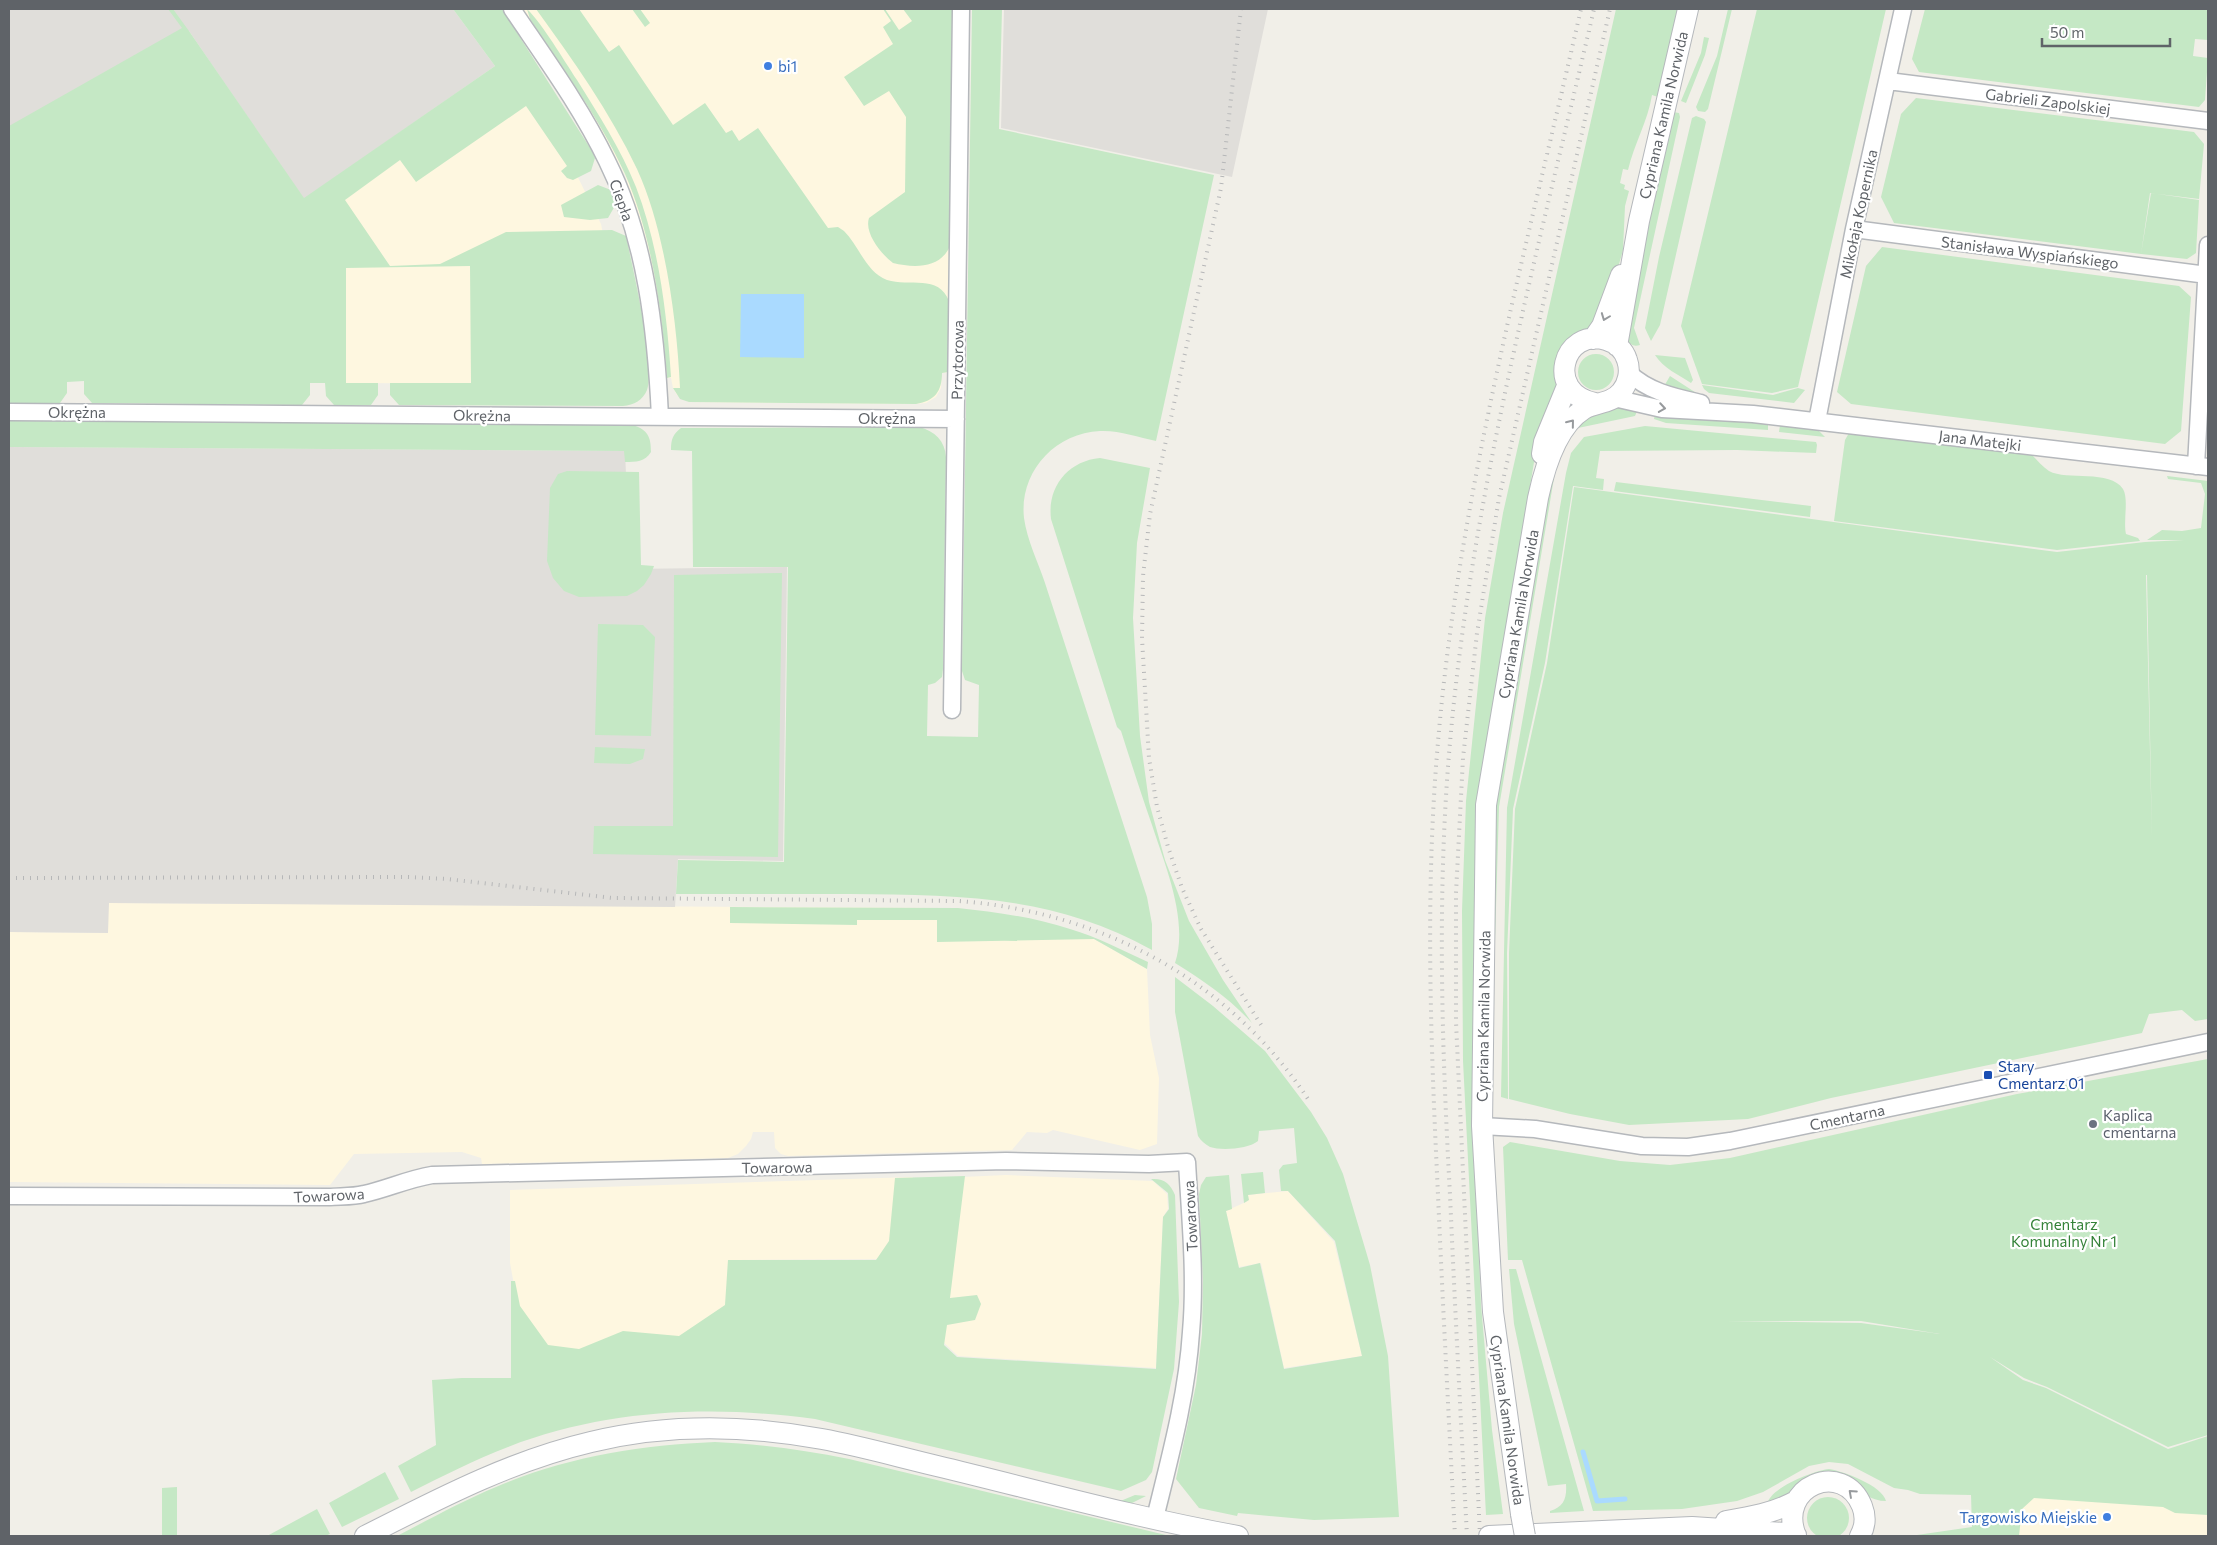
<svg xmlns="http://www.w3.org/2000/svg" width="2217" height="1545" font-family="Commissioner,sans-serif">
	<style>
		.commercial { fill: #fef7e0 }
		.industrial { fill: #e0deda }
		.green { fill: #c5e8c5; fill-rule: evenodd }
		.water { fill: #aadaff }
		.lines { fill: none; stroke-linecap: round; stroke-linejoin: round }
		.stream { stroke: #aadaff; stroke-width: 5 }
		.minor-casing { stroke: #b5b8bc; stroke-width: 19 }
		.tertiary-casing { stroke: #b5b8bc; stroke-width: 22 }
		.minor { stroke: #fff; stroke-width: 16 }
		.tertiary { stroke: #fff; stroke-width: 20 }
		.rail { stroke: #b6b7b8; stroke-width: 4; stroke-dasharray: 1 6; stroke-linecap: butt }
		.tertiary-bridge-casing { stroke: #b5b8bc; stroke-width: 22; stroke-linecap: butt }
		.tertiary-bridge { stroke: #fff; stroke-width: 20 }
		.oneway { stroke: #979a9d }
		.shop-dot { fill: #3f7fe0; stroke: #fff; stroke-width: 2 }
		.transit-dot { fill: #1a4fb4; stroke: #fff; stroke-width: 2 }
		.worship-dot { fill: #6b7280; stroke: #fff; stroke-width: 2 }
		.labels { text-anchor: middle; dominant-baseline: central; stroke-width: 4.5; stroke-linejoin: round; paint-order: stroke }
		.shop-label { font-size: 15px; fill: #366cbe; stroke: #fff; text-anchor: start }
		.street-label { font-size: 15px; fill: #5f6368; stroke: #fff }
		.transit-label { font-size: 15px; fill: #164399; stroke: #fff; text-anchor: start }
		.worship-label { font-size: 15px; fill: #5b616d; stroke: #fff; text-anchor: start }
		.park-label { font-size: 15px; fill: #348238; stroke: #fff }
	</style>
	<rect width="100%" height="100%" fill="#f1efe8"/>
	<!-- commercial -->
	<path class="commercial" d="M523,9H952L948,372L942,373L941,388L936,397L926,403L916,404L689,402L677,395L673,388L671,378H667L663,328L647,246L625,175L591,113Z
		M504,60L559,139L601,224L627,355L600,384L346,383V256L304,199Z
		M108,903L944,908L1094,939L1147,969L1150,1035L1159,1078L1157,1144L1140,1150L1053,1130L1047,1133L1027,1132L1012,1150L788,1156L781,1154L775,1148L774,1132H753L751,1139L746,1146L738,1154L728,1158L482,1164L481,1158L462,1152L354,1154L330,1185L9,1182V932L108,933Z
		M1006,1175L1153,1181L1167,1194L1168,1209L1163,1217L1156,1368L958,1356L941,1340L962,1177Z
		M913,1177L904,1259L734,1260L726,1342L580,1351L547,1347L518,1307L510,1263V1190Z
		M1288,1191L1334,1242L1362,1356L1284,1368L1261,1263L1239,1267L1226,1211L1248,1201V1195Z
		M2009,1486L2208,1498V1536H2005Z"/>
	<!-- industrial -->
	<path class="industrial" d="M9,9H453L495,66L304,199L189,31L9,131Z
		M1004,9H1268L1232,177L1001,128Z
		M9,447L625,451L630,569L787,567L783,861L678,859L675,907L109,903L108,933L9,932Z"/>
	<!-- green -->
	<path class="green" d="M168,9H173L189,31L304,198L495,66L453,9H502L592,151L595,158L591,171L573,180L567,178L561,171L567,166L526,106L416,182L400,160L345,200L390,266L440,264L506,232L612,230L626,236C632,265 656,366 647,390C643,400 634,405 623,406L399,405L390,395V383H471L470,266L346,268V383H378V395L371,405H334L326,396L325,383H310V395L302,405L92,403L84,394V381L67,382V393L60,403H9V126L182,28Z
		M527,9C544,26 563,59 577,80C598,114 621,149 636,187C659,247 667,314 671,377L667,378C662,312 652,235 625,174C600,119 563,69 530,19Z
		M536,9H579L609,52L619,45L673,125L705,103L726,133L732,130L739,141L758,128L828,228L838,227L844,231C859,246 866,272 887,280C909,287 939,274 949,301L948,372L942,373C942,391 935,401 916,404L689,402L680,399L673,388H680C677,321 665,230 637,169C610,112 573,60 536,9Z
		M632,9H640L650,23L645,27Z
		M883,9H885L899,30L912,21L903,9H952L950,246C940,269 914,268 893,263C881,254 864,233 869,218L905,192L906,117L889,91L864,106L844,77L893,44L883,27L891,21Z
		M972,9H1002L999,129L1214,175L1156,441C1138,437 1118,430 1100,431C1054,433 1019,473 1024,518C1027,540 1038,562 1045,583L1147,897L1152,924V950C1053,895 959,895 850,894C792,894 734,894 676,894L678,860L784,862L788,567H693L692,451L671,450C671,439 673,434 681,428L919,427C935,431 945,441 946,457L943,669L942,677L935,683L928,685L927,736L978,737L979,685L965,680L962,671Z
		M1616,9H1678L1658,97L1652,95C1648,121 1634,144 1628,170L1623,169L1620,183L1625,185L1624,189L1629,191L1625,206L1623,250L1616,275L1598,321L1560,386L1536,450L1478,805L1475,1149L1481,1305L1492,1430L1503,1514L1486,1515L1463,1061L1462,911L1466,801L1485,618L1503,513Z
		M1728,9H1732L1708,109L1705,112L1698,111L1696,107L1717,56Z
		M1757,9H1886L1798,387L1772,393L1702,384L1681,326Z
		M1925,9H2208V40L2195,39L2193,56L2208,58L2205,100L2199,107L1919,72L1912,59Z
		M1704,37L1709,38L1705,55L1686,103L1681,101L1701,53Z
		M1916,98L2194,132L2204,144L2199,199L2150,193L2141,254L1894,223L1881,197L1901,114Z
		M1673,112L1679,113L1680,117L1634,328L1640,345C1633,347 1630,344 1625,339L1643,246Z
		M1696,116L1704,119L1706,122L1660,325L1651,341L1645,328L1659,257L1692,118Z
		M598,185L611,190L616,204L608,218L590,220L564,217L561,205Z
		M2151,193L2199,200L2196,253L2187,259L2141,254Z
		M1882,247L2179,286L2191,297L2181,431L2165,444L1851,404L1837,392L1866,266Z
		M1578 372a18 18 0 1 1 36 0a18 18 0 1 1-36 0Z
		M1655,355L1685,358L1693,380L1691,383C1679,375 1663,368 1655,355Z
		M1670,376L1704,398L1663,388Z
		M1702,385L1773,395L1798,388L1805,390L1794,403L1709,393L1704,389Z
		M1619,405L1638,409L1635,416L1578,428L1565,445L1555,472L1499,807L1490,1109L1495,806L1551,476C1556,455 1566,423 1588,412C1597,408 1609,408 1619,405Z
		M1655,413L1768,423V430L1666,423L1654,419Z
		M9,421L633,425C648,430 651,437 651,452C645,462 636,462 625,462L624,451L9,447Z
		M1780,425L1817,429L1825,437L1779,432Z
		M1645,426L1816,442L1817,445L1816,453L1737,450L1600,451L1596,478L1604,479L1603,490L1573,486L1545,663L1513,809L1507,953L1508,1099L1501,1097L1507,808L1566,473L1571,453L1584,437Z
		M1849,433L2032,455C2037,460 2043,467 2049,471C2067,481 2110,469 2123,489C2129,499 2123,521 2126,534L2138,538L2140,541L2057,550L1834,521L1845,440Z
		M1100,458L1150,468L1137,543L1133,618L1140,736L1149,802L1165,860L1189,921L1223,980L1252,1023C1229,998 1204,981 1175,963C1189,921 1165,865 1152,825C1141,794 1131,762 1121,731L1117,727L1051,519C1047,487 1068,461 1100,458Z
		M567,471L639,472L641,565L654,566L651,574L644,585L637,591L627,596L579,597L564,591L553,578L547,561L550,488L558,474Z
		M2167,476L2208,481V1019L2195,1021L2182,1010L2149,1014L2142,1033L1831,1098L1748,1119L1629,1125L1570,1114L1509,1099V953L1515,809L1547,663L1574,487L2057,552L2145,542L2184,540H2147L2162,530L2182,531L2201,528L2205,494L2201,483L2168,479ZM2146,575H2147L2152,840Z
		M1616,482L1811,506L1810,517L1614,491Z
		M782,573L778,857L593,854L594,826H673L674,575Z
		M598,624L643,625L655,637L651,736L595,735Z
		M595,747L645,749L643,759L630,764L594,763Z
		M730,907L958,908C995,912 1034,917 1070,929C1097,937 1122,950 1148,962L1147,969L1094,939L937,942V920H857V925L730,923Z
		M1175,977L1213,1006L1265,1051L1311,1112L1327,1138L1343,1174L1370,1265L1388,1356L1399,1517L1314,1520L1238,1513L1237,1516L1199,1508L1176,1479L1196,1385L1202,1334L1203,1281L1199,1194L1201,1185L1206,1177L1229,1175L1232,1209L1226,1211L1239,1268L1260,1263L1284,1369L1362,1356L1335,1241L1288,1191H1281L1279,1170L1283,1165L1297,1163L1294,1128L1259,1131L1258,1141C1249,1149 1221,1151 1210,1147C1205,1144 1201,1141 1198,1136L1175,1012Z
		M2208,1059V1435L2168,1447L2047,1387L2024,1378L1990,1357L2023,1380L2046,1388L2168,1449L2208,1436V1515L2175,1513L2163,1507L2034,1498L2022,1509L2019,1536H1910L1972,1527L1971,1495L1920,1494L1908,1490L1894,1488L1848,1464L1829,1462L1809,1466L1763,1492L1737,1501L1682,1509L1593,1511L1522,1260H1508L1503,1147L1510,1142L1620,1161L1670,1165L1730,1158L2017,1094ZM1726,1321H1861L1940,1334L1861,1323Z
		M1263,1172L1265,1193L1248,1195L1249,1200L1244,1203L1241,1174Z
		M965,1176L950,1298L977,1295L981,1304L975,1320L947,1325L944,1345L957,1357L1156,1369L1163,1217L1169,1209L1168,1193L1151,1179C1164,1178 1170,1183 1175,1195L1179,1302L1174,1369L1152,1472L1146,1480L1121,1491L1117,1490L815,1419C712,1405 606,1409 508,1447C474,1460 443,1476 411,1492L398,1466L436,1445L432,1380L462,1378H511V1281H515L520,1306L548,1345L579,1349L623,1331L679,1336L725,1305L728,1260H876L889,1241L895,1178Z
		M1509,1269H1516L1584,1511L1550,1513V1511C1564,1507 1567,1498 1566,1484L1548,1486L1514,1324Z
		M715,1442C761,1444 804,1450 849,1459L1170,1536H438L437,1525L438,1536H397C430,1519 462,1501 496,1487C566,1457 639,1445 715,1442Z
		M1829,1469C1843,1471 1883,1486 1886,1501C1871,1501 1863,1493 1853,1483L1789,1496L1767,1505C1769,1488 1813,1471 1829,1469Z
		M385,1472L399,1499L342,1527L329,1503Z
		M177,1487V1536H162V1488Z
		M1135,1495L1146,1496L1132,1503L1118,1502Z
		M1807 1518a21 21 0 1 1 42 0a21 21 0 1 1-42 0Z
		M317,1509L330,1534L325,1536H267Z"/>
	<!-- water -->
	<path class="water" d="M741,294H804V358L740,357Z"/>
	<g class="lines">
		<!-- stream -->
		<path class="stream" d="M1583,1452L1597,1501L1625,1499"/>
		<!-- minor casing -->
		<g class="minor-casing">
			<path id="minor" d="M512,9C545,58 581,107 607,161C646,239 656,330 660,417
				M1888,81L2208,121
				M1854,229L2207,275
				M1629,373C1649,392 1675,397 1701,403
				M1614,398L1662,409L1753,414L2208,467
				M9,412L956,419
				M1817,421L1854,229L1903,9
				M2196,466L2208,245
				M952,710L961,9
				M1482,1126L1535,1129L1642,1146L1688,1147L1730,1141L2208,1042
				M9,1196L329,1197C340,1196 353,1197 364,1194C387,1189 408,1179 432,1175L1006,1161L1149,1164L1187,1162C1190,1218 1196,1275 1191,1332C1187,1395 1170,1457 1155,1518"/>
		</g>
		<!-- tertiary casing -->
		<g class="tertiary-casing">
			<path id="tertiary" d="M1593,339L1602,326L1621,275
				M1617,346L1639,221L1688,9
				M1542,454L1544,442L1567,386
				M1521,1514L1493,1312L1482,1126L1486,805L1538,498C1544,470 1557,426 1584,409C1596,402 1611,404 1621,392C1628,384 1631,371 1627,360C1624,350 1616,343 1606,340C1563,327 1544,393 1595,403
				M1726,1521C1751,1517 1774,1513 1796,1501
				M365,1536C438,1499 510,1461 591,1442C666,1424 746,1425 822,1439C860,1446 899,1457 937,1466C1037,1490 1137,1518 1238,1536
				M1489,1536L1692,1527L1784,1533L1796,1535
				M1796,1536C1776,1486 1843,1459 1862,1506C1866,1516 1865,1527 1860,1536"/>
		</g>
		<!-- minor -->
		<use href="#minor" class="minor"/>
		<!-- tertiary -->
		<use href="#tertiary" class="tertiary"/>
		<!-- rail -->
		<path class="rail" d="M1241,9L1221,188L1150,514L1143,576L1142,638L1149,758L1157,807L1168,847L1182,888L1201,929L1263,1028
			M9,878L408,877L447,879L613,898L959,901C1103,912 1231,981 1310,1102
			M1455,1536C1449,1423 1443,1309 1438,1195C1431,1048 1425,901 1437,754C1457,501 1525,255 1581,9
			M1467,1536C1461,1423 1455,1309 1450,1195C1442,1048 1437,901 1449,754C1470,501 1537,255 1594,9
			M1480,1536L1456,1022V893L1463,758L1477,633L1499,498L1610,9"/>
		<!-- tertiary-bridge casing -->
		<g class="tertiary-bridge-casing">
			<path id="tertiary-bridge" d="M1521,1514L1525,1536"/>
		</g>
		<!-- tertiary-bridge -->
		<use href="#tertiary-bridge" class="tertiary-bridge"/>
	</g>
	<!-- one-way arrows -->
	<defs><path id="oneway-chevron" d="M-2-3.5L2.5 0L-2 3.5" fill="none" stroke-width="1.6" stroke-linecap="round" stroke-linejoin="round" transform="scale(1.25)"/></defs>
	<g class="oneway">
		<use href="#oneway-chevron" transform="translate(1605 317) rotate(111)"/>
		<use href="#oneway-chevron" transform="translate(1662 408) rotate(9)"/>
		<use href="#oneway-chevron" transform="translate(1571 423) rotate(-51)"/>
		<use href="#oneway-chevron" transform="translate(1852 1493) rotate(-138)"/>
	</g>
	<!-- markers -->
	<g class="shop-dot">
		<circle cx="768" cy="66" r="5"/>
		<circle cx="2107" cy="1517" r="5"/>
	</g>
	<rect class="transit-dot" x="1983" y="1070" width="10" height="10" rx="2.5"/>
	<circle class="worship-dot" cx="2093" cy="1124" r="5"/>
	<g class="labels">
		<!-- shop labels -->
		<g class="shop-label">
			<text x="778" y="66">bi1</text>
			<text x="2097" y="1517" text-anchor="end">Targowisko Miejskie</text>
		</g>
		<!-- street labels -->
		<g class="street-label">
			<text transform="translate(2048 101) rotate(7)">Gabrieli Zapolskiej</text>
			<text transform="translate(1663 115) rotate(-77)">Cypriana Kamila Norwida</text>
			<text transform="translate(622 200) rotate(70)">Ciepła</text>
			<text transform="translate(1858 214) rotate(-78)">Mikołaja Kopernika</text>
			<text transform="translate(2030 252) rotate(7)">Stanisława Wyspiańskiego</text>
			<text transform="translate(957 360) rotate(-89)">Przytorowa</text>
			<text x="77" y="412">Okrężna</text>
			<text transform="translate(482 415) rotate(1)">Okrężna</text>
			<text x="887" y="418">Okrężna</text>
			<text transform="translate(1980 440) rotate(7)">Jana Matejki</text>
			<text transform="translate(1518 614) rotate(-80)">Cypriana Kamila Norwida</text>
			<text transform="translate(1483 1016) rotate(-89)">Cypriana Kamila Norwida</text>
			<text transform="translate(1847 1117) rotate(-12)">Cmentarna</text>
			<text transform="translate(777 1167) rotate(-1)">Towarowa</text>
			<text transform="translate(329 1195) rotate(-3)">Towarowa</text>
			<text transform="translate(1190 1216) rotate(-93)">Towarowa</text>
			<text transform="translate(1508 1420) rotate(82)">Cypriana Kamila Norwida</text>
		</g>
		<!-- transit labels -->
		<g class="transit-label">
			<text x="1998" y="1066">Stary<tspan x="1998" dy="17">Cmentarz 01</tspan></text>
		</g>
		<!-- worship labels -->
		<g class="worship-label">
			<text x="2103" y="1115">Kaplica<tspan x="2103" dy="17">cmentarna</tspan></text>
		</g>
		<!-- park labels -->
		<g class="park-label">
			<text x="2064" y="1224">Cmentarz<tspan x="2064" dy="17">Komunalny Nr 1</tspan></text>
		</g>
	</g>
	<!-- border -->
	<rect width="2217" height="1545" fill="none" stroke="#5f6368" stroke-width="20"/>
	<!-- scale -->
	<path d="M2042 38v8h128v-8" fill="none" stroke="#5f6368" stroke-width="2.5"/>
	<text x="2050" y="38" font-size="15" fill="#5f6368" stroke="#ffffff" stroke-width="4" paint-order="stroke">50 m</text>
</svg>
